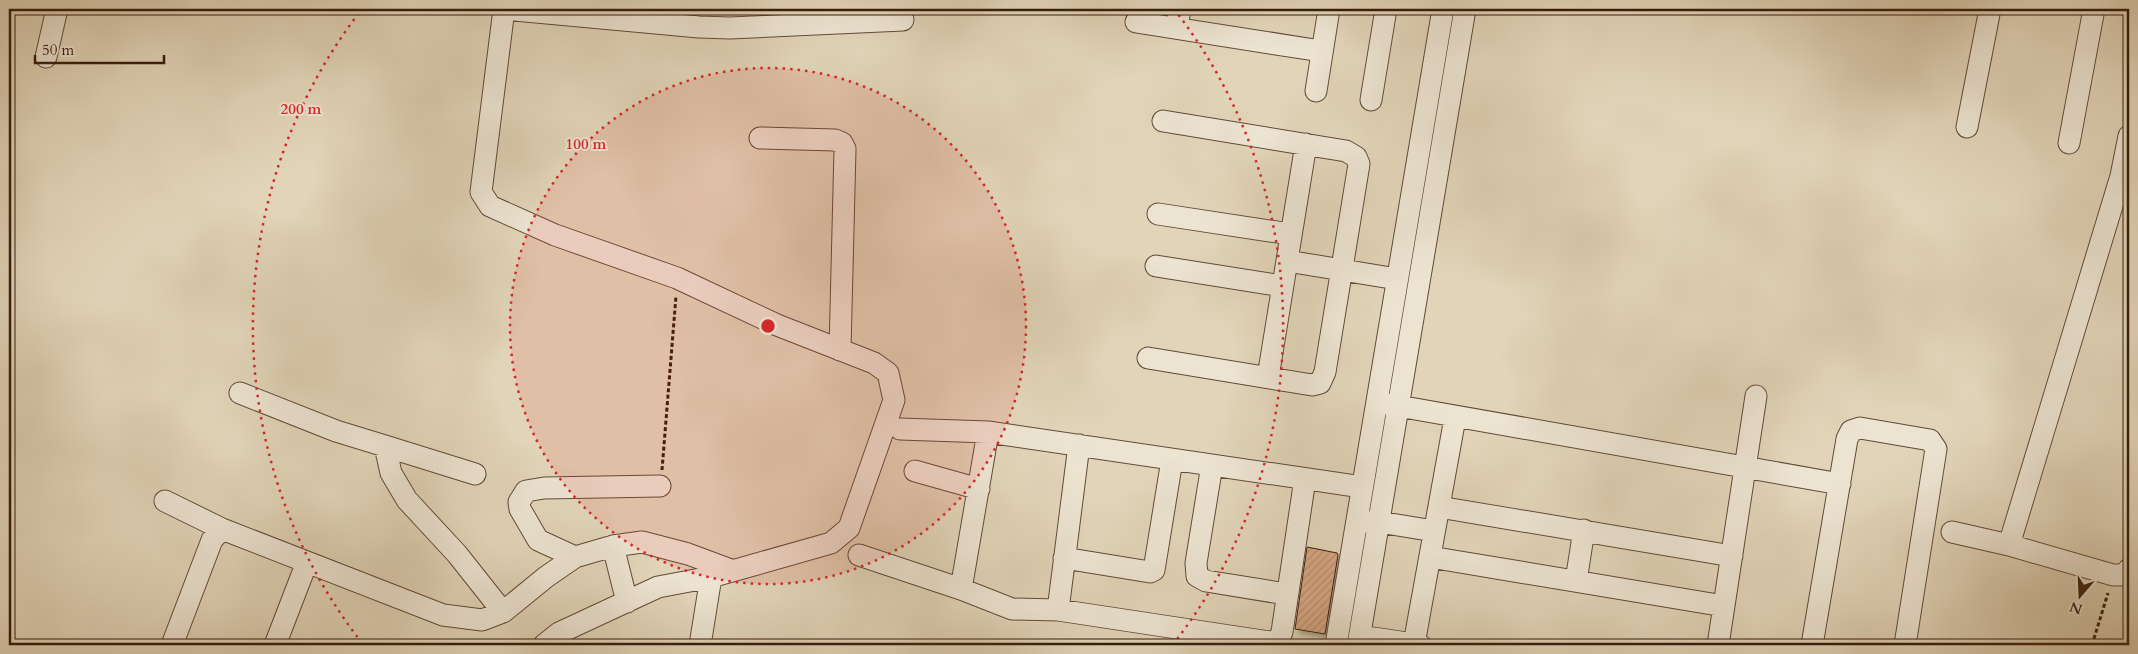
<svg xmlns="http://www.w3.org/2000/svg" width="2138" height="654" font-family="Cardo,serif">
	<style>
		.building { fill: url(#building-hatch); stroke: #371c0d; filter: url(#shadow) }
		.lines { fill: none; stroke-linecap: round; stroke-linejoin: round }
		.minor-casing { stroke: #624a38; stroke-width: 23 }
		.path { stroke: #371c0d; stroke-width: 3; stroke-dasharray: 4 2.5; stroke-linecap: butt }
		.minor { stroke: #ece3d1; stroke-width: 21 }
		.ring { fill: none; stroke: #d62828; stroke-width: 2.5; stroke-dasharray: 2.5 5 }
		.centre { fill: #d62828; stroke: #ece3d1; stroke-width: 2.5 }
		.ring-label { font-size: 15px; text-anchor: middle; font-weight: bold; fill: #d62828; stroke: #ece3d1; stroke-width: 4; stroke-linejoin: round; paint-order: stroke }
	</style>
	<defs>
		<pattern id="building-hatch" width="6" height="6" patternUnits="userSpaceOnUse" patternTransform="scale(1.25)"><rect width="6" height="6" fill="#d5a581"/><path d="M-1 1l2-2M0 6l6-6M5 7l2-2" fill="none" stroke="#b78d6e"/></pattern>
		<filter id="shadow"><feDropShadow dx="4.5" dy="4.5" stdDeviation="2.5" flood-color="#0004"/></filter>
	</defs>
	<rect width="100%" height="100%" fill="#e1d4b8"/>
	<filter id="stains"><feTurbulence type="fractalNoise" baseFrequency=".004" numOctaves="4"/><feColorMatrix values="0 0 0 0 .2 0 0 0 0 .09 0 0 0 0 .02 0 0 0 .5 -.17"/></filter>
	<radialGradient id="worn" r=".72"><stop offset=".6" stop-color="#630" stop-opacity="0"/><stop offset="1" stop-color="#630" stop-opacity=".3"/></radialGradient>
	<!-- building -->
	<path class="building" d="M1307,547L1337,553L1338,555L1325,634L1295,629Z"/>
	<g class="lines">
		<!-- minor casing -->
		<g class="minor-casing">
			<path id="minor" d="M504,9L481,192L490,206L555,235L677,278L777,325L874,363L888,373L894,400L849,528L831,543L711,577L658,587L559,633L544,645
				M504,9L699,27L730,28L903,20
				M1136,22L1321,51
				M1177,28L1180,9
				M46,57L57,9
				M1316,91L1329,9
				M1371,100L1386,9
				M1967,127L1990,9
				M760,138L835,140L842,143L845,149L840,350
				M2069,143L2094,9
				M1158,214L1290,234
				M1287,261L1397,279
				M1156,266L1282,286
				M1148,358L1312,385L1320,383L1325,372L1359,164L1356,157L1346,151L1163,121
				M1268,377L1306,144
				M240,393L336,431L385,446L391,473L407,500L457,554L503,612
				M1387,404L1840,484
				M900,429L988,432L1362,487
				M385,446L475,474
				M1212,465L1196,563L1197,576L1206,581L1286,594
				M915,471L979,489
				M165,501L222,529L443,615L482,620L503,612L546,577L575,557L613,546L642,542L688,554L731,570
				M1439,507L1732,556
				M1365,522H1379L1434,531
				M1952,532L2009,545L2113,575H2124L2129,569
				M2009,545L2121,176L2129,136
				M613,546L627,602
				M859,555L961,589L1012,609L1058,610L1269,642L1278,641L1282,632L1305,479
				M575,557L538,540L520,509L519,502L526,491L544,488L660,486
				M1430,557L1724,606
				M1064,558L1150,572L1154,570L1172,460
				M1576,581L1584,530
				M961,589L988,432
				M1058,610L1079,445
				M1360,636L1420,645
				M1414,644L1455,418
				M172,645L212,540L222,529
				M275,645L307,562
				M700,645L711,577
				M1336,645L1443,9
				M1358,645L1465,9
				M1718,645L1756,396
				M1812,645L1847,439L1851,431L1860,428L1930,440L1936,449L1905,645"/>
		</g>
		<!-- path -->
		<path class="path" d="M662,470L676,296
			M2092,645L2108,593"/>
		<!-- minor -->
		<use href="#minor" class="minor"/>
	</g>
	<!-- distance rings -->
	<circle cx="768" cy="326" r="258" fill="#d62828" fill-opacity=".12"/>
	<g class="ring">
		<circle cx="768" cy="326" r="258"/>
		<path d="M362 643A515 515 0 0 1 362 9M1174 9A515 515 0 0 1 1174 643"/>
	</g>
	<circle cx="768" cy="326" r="8" class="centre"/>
	<g class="ring-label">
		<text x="301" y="114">200 m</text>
		<text x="586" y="149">100 m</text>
	</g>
	<!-- margin -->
	<rect width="2138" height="654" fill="none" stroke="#e1d4b8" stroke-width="30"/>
	<rect x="10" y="10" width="2118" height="634" fill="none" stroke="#371c0d" stroke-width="2.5"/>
	<rect x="15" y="15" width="2108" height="624" fill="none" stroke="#371c0d"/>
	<!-- north arrow -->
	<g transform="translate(2080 596) rotate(199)" stroke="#ece3d1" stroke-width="4" paint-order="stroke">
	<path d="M0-4L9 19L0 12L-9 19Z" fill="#371c0d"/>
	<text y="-8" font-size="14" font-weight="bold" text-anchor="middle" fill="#371c0d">N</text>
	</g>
	<!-- scale -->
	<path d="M35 55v8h129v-8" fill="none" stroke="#371c0d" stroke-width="2.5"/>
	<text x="42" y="55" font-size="15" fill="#371c0d" stroke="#ece3d1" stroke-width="4" paint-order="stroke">50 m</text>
	<rect width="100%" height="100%" filter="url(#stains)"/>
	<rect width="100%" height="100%" fill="url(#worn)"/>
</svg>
